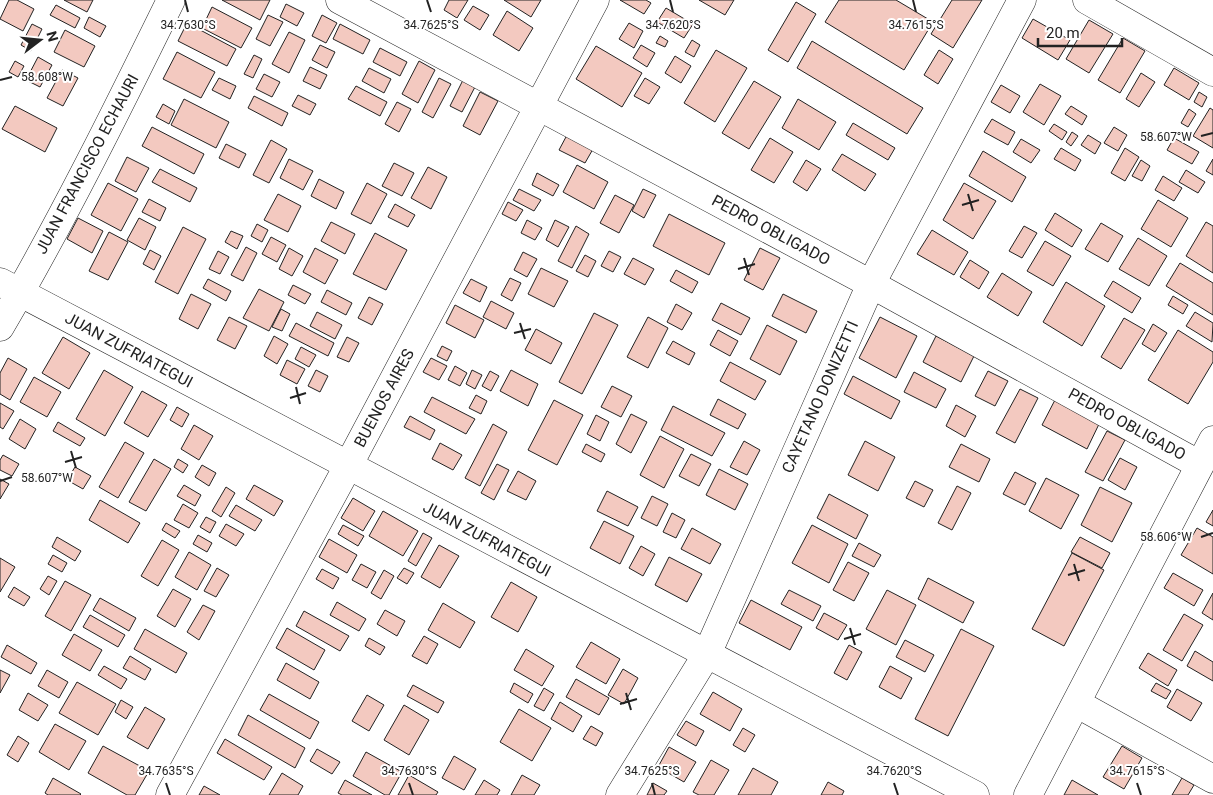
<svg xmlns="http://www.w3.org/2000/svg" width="1213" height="795" font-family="Roboto,sans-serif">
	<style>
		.building { fill: #f3c9c0; stroke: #222 }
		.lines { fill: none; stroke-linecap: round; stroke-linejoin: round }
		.minor-casing { stroke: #222; stroke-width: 29 }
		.minor { stroke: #fff; stroke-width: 28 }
		.ticks { fill: none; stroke: #222; stroke-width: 2 }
		.labels { text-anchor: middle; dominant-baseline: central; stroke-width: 4; stroke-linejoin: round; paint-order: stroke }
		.street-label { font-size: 16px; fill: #222; stroke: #fff }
		.ticks-label { font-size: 12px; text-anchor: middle; fill: #222; stroke: #fff; stroke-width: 4; stroke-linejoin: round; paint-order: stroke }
	</style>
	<rect width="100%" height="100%" fill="#fff"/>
	<!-- building -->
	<path class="building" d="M9,0H17L34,9L23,31L0,19Z
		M64,0H93L87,12Z
		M222,0H270L260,20Z
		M449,0H468L457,18L444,10Z
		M504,0H541L531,17Z
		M620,0H646L651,3L644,14Z
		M699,0H734L725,15Z
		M839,0H896L933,22L904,70L825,22Z
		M952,0H982L953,48L931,34Z
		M796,2L816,14L788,62L768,50Z
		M286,4L304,13L297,26L280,17Z
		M56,5L80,18L75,28L50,15Z
		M473,6L489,15L480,30L464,20Z
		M212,7L252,28L241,48L202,28Z
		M666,8L693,24L684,38L657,22Z
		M507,11L533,28L519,51L493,35Z
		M268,15L283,22L270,46L256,39Z
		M322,15L337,23L326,43L312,36Z
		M89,17L106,26L100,37L84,28Z
		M1033,19L1070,40L1058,60L1022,38Z
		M1089,20L1113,34L1089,73L1066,59Z
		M187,23L236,49L227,66L178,41Z
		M629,23L643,31L634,48L619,39Z
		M32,24L42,29L31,51L21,45Z
		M340,24L370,40L363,54L333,39Z
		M65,30L95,46L84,67L54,52Z
		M289,32L305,40L289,73L272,64Z
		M660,36L668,41L665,47L656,43Z
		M1123,38L1145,51L1120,93L1098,80Z
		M692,40L700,45L694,57L685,52Z
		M812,41L923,108L907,134L797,68Z
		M320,45L335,52L327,68L312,60Z
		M641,45L655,53L647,67L633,58Z
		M596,46L642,73L622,107L576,79Z
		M380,48L407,62L400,76L373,62Z
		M716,50L747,68L715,122L684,103Z
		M939,50L953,59L938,84L924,75Z
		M177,52L215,72L201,98L163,79Z
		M254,55L262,59L253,78L244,74Z
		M675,56L691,66L681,83L665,73Z
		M38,57L52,65L40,87L26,80Z
		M15,61L24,66L18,77L9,72Z
		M419,61L435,70L418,103L402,94Z
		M310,67L327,75L320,89L303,81Z
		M369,68L391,79L384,93L362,81Z
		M1174,68L1199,83L1189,100L1164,85Z
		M62,70L78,78L63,106L47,98Z
		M1141,73L1155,82L1139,107L1126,99Z
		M264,74L280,82L272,97L256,89Z
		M219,78L236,86L230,99L212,90Z
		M439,78L451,84L433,118L422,112Z
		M464,78L476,85L462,112L450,106Z
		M645,78L660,87L649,104L634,96Z
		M754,81L781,97L749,149L722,133Z
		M1040,84L1061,96L1044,125L1023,112Z
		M1001,85L1020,96L1010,113L991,102Z
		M356,86L387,102L380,116L348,99Z
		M480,92L498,101L480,135L463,126Z
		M1199,92L1207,97L1202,107L1194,102Z
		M298,95L316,104L310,115L292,106Z
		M254,96L288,113L282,126L248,108Z
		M184,99L229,122L216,148L171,125Z
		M798,99L836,122L819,150L782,128Z
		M397,102L411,109L399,132L385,124Z
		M163,104L175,111L169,124L156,117Z
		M15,106L57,128L45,152L2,129Z
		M1071,106L1087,116L1082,125L1065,114Z
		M1210,108L1213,110V148L1193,136Z
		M1189,109L1196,114L1188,127L1181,123Z
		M992,119L1015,132L1008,145L984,132Z
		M853,123L895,148L888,160L846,135Z
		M1054,124L1067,132L1062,140L1049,131Z
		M152,127L204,154L194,174L142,146Z
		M1114,127L1127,135L1118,151L1104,143Z
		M1072,132L1078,136L1071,146L1066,142Z
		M567,135L593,149L585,163L559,150Z
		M1088,135L1101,143L1095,154L1081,145Z
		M770,138L793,152L774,183L751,170Z
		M1174,138L1199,152L1192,164L1167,150Z
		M1021,139L1040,150L1031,163L1013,152Z
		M271,140L287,149L269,183L253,175Z
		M226,144L246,154L239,168L219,158Z
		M1061,148L1081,160L1075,171L1054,159Z
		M1125,148L1139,157L1125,181L1111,173Z
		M983,151L1026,177L1012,202L969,176Z
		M842,154L876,174L865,191L832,170Z
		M127,157L149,168L136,192L115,181Z
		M289,159L313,171L303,190L280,178Z
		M1213,159V175L1206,171Z
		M806,160L821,169L807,191L793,182Z
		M1141,160L1150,166L1142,181L1132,176Z
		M394,163L414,173L402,196L382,186Z
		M577,165L608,182L594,209L563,192Z
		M428,167L447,177L431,209L411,198Z
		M160,169L197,188L190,202L152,182Z
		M1186,170L1205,182L1198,193L1179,182Z
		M537,173L559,185L553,196L532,185Z
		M1163,176L1182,188L1174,201L1155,190Z
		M319,179L344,192L336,209L311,196Z
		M108,183L138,199L121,231L91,215Z
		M367,183L387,194L371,224L351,214Z
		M964,183L996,201L973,239L943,220Z
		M519,189L541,200L534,211L513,200Z
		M643,189L656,195L644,218L632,211Z
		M278,194L301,206L288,232L264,220Z
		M615,195L634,205L619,233L600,223Z
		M149,199L166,208L160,221L142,212Z
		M1158,200L1188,218L1171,247L1141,229Z
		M508,202L523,210L516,221L502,214Z
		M395,204L415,215L408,227L388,217Z
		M1055,213L1082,230L1072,247L1045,230Z
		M669,214L725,243L709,275L653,246Z
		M78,218L103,231L92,253L67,239Z
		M139,218L156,227L145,250L127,240Z
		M527,220L542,228L535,240L521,233Z
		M555,220L569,227L558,247L546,240Z
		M331,222L355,234L345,254L321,241Z
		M1206,222L1213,226V273L1186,256Z
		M1101,223L1123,236L1108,262L1085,249Z
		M257,224L268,230L262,242L251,236Z
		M576,226L589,234L572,268L558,261Z
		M1024,226L1037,233L1022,258L1009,251Z
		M183,227L206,239L178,294L155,282Z
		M932,230L968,252L954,275L917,254Z
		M231,231L243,236L237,249L225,242Z
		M109,232L128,242L108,280L89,271Z
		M375,233L407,250L386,290L353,274Z
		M271,237L286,245L277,262L262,254Z
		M1138,238L1167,256L1149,286L1119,269Z
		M1045,241L1071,256L1053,286L1027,271Z
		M246,247L257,253L243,281L231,275Z
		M289,248L303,256L292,276L279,269Z
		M315,248L338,260L325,284L303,272Z
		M760,248L780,258L763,290L744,280Z
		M150,250L161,256L154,270L143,264Z
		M218,251L229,257L220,274L209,269Z
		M609,251L621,257L613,272L601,266Z
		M523,252L537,259L527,277L514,270Z
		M585,255L596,261L588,277L576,271Z
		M633,258L654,269L645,285L624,274Z
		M970,260L989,272L979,289L960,277Z
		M1180,263L1213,283V315L1166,286Z
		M541,268L568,281L554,307L528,294Z
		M676,270L698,282L692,293L670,281Z
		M1002,273L1032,292L1018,316L987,297Z
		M510,278L521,283L512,301L501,295Z
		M208,279L231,291L226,301L203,288Z
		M471,279L487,287L480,302L463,293Z
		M1113,281L1141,298L1132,313L1104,296Z
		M1066,282L1105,306L1082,346L1043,322Z
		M293,285L311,294L305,304L288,295Z
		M259,289L284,302L269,331L243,318Z
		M327,290L352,303L346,315L321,302Z
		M191,294L211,304L198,329L179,319Z
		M783,294L817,311L806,333L772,316Z
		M1173,296L1188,305L1183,314L1168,305Z
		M369,297L383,304L372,325L358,318Z
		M491,301L514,313L506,329L483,317Z
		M721,303L750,318L741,335L712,320Z
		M676,304L692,313L682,330L667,322Z
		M455,305L484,320L475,338L446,323Z
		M281,309L290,314L282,331L272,327Z
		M317,312L342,325L335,339L310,326Z
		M1195,312L1213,323L1212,342L1186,326Z
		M594,313L618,325L582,394L559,382Z
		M229,317L247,326L235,349L217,340Z
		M648,317L668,328L648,368L627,357Z
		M880,317L917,336L896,378L859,358Z
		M1124,318L1145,330L1121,369L1101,357Z
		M296,323L334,343L328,356L289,336Z
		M1153,324L1167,333L1155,352L1142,344Z
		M767,325L797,341L780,375L750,359Z
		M536,329L562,343L551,364L525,350Z
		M718,330L738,341L730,356L710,345Z
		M1178,330L1213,352V362L1188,404L1148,380Z
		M274,336L288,344L277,364L264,356Z
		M936,336L974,356L961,382L923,362Z
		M63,337L90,353L69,389L42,373Z
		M347,337L359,343L349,362L337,357Z
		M673,341L695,353L689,365L666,353Z
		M442,346L452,351L447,361L437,356Z
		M301,347L316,355L309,367L295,359Z
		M8,358L27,369L10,400L0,394V373Z
		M431,358L447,366L439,380L423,372Z
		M287,360L305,369L297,384L280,375Z
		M730,362L766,381L755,400L720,381Z
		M455,366L467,373L460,386L448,380Z
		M104,370L133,387L105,436L76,419Z
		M316,370L328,376L320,392L308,386Z
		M472,370L482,375L475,389L466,384Z
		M511,370L538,384L528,406L500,391Z
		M490,371L499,376L491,391L482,386Z
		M988,371L1008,381L995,406L975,396Z
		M914,372L946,389L936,408L904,392Z
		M853,376L900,401L891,419L844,394Z
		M34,377L61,392L47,417L20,402Z
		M612,386L632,396L621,417L601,407Z
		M1020,389L1038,398L1015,443L996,433Z
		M142,391L167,405L148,437L124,423Z
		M476,395L487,401L481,414L469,408Z
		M432,397L475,419L466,434L424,412Z
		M1056,398L1100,422L1087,449L1042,425Z
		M718,399L746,414L738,429L710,415Z
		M554,400L583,415L557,465L528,450Z
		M0,403L14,411L3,429L0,427Z
		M956,405L976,416L965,437L946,426Z
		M673,406L725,433L712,456L661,430Z
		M177,407L189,414L182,427L170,420Z
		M631,414L647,422L631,453L616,444Z
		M596,415L609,422L600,441L587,434Z
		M410,416L435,430L430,440L404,427Z
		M20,419L36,429L25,449L9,439Z
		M58,422L85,438L80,446L53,431Z
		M493,424L507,432L480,486L465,478Z
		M194,425L213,436L199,460L181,449Z
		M1107,431L1125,440L1103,481L1085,472Z
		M660,436L684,449L664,488L640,475Z
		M744,441L760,450L747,475L730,467Z
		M865,441L895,457L878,491L848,475Z
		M125,442L144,453L118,498L99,487Z
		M440,443L462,455L453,470L432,459Z
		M586,444L605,454L601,462L582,452Z
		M961,444L990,459L979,482L949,467Z
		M691,454L711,464L699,486L679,476Z
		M3,455L19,464L12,476L0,470V460Z
		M1120,458L1137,467L1125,490L1108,480Z
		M154,459L171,469L146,511L129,502Z
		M178,459L188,465L183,473L174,467Z
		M497,464L509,470L494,500L481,493Z
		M202,465L216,473L209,486L195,477Z
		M75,467L91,476L83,489L67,480Z
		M719,469L748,484L735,510L706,495Z
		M518,471L536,481L526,500L507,491Z
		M1015,472L1036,483L1025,505L1003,494Z
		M1046,478L1079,495L1061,529L1029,511Z
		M0,479L9,484L0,499Z
		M915,481L933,490L924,507L906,498Z
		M184,485L201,495L195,506L177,496Z
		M254,485L283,501L274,516L246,499Z
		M957,486L971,493L952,530L938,523Z
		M226,487L235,493L221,517L212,511Z
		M1100,487L1132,503L1112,542L1081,525Z
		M607,491L638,507L628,526L597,511Z
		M829,494L868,515L856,539L817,518Z
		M652,496L668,504L657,526L641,518Z
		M353,498L375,511L363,531L341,518Z
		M100,500L140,523L128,543L89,520Z
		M183,504L198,513L189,528L174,520Z
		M236,505L262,520L255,531L229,516Z
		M1213,510V526L1206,522Z
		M383,511L418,531L403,556L369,536Z
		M672,513L685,520L676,538L663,532Z
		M206,517L216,522L210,533L200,527Z
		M604,521L634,536L620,564L590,548Z
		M166,523L180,531L175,538L162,530Z
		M226,524L244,534L236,546L219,536Z
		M343,525L364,536L358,546L338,534Z
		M812,525L848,544L829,583L792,563Z
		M692,528L721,544L710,564L681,549Z
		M1197,528L1213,537V574L1181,555Z
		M423,533L432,538L416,566L408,561Z
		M198,535L212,543L207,552L193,544Z
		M57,537L81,551L75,561L52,547Z
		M1080,537L1110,553L1102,568L1071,552Z
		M329,539L357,555L347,573L319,557Z
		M162,540L179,550L158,586L141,576Z
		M859,543L881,555L874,567L852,556Z
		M439,545L459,556L440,588L421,577Z
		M641,546L655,554L643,576L629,568Z
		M189,552L211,565L197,590L175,577Z
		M1072,553L1104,570L1064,646L1032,629Z
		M53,555L67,563L62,572L48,564Z
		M669,557L702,574L687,602L655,585Z
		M0,558L15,567L0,592Z
		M848,562L869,573L854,601L833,590Z
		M361,564L376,572L367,588L352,580Z
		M217,568L229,575L216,597L204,591Z
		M404,568L414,573L407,584L397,578Z
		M322,569L339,578L333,589L316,579Z
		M384,570L394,576L381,599L371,593Z
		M1173,573L1203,590L1194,606L1164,588Z
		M48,576L57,581L49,595L40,589Z
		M928,578L974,602L963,623L918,599Z
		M65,581L91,595L71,631L45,616Z
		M511,582L537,597L518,632L491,617Z
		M14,587L30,597L24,606L8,597Z
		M173,589L191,599L175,627L157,616Z
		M789,590L821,606L813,621L781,604Z
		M887,590L916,605L896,645L866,629Z
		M1213,593V620L1202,613Z
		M100,598L136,618L129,631L93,610Z
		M751,600L802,627L790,650L739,623Z
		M337,602L366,619L359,631L330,615Z
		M443,603L475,622L460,648L428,630Z
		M203,605L215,611L199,640L187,632Z
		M385,610L405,621L397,636L377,624Z
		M304,611L349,636L340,651L296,626Z
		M824,613L847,625L838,640L816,628Z
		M1184,614L1203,625L1182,661L1163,650Z
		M90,615L125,635L118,647L83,627Z
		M287,628L325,650L314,670L276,648Z
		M145,629L187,653L176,673L134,649Z
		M961,629L994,646L948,736L915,719Z
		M74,634L102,650L90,671L62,655Z
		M424,636L438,644L427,664L412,656Z
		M369,638L385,647L380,655L365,646Z
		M905,640L934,655L925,672L896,657Z
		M591,642L620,659L606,684L576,667Z
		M7,645L37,663L31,674L1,657Z
		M849,645L862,652L847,680L834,673Z
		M526,649L554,666L542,686L514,670Z
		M1195,651L1213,662V681L1187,666Z
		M1148,653L1177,670L1168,686L1139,668Z
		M130,656L151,669L145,680L123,668Z
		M286,663L319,682L310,699L277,680Z
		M104,666L127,679L121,689L98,675Z
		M890,666L912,678L901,699L879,687Z
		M623,669L638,678L624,704L608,695Z
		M0,670L10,675L0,693Z
		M47,670L68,682L59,698L38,686Z
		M576,679L609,698L599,715L566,697Z
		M77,682L116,704L98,735L59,713Z
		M514,683L533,694L528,703L510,692Z
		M1156,683L1171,691L1166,699L1151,691Z
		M413,685L444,702L438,713L407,696Z
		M544,688L554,694L544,711L534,706Z
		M1177,689L1202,703L1191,721L1167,707Z
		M713,692L742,709L730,731L700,714Z
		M28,693L48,705L38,721L19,710Z
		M269,694L319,722L310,739L260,710Z
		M367,695L384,705L369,731L352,721Z
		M121,700L133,707L126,719L115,712Z
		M560,702L582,716L573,732L551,719Z
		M404,705L429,720L409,755L384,740Z
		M145,707L165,719L148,749L127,737Z
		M519,709L551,728L532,761L500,742Z
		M248,715L305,748L295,768L238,735Z
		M686,721L704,731L696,746L677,735Z
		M55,724L86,741L69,770L39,752Z
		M591,726L603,733L596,746L583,739Z
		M743,728L755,735L745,752L733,745Z
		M18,736L29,743L18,762L7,755Z
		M225,739L272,767L264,780L217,753Z
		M103,746L149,771L135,795H127L88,773Z
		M1122,746L1142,758L1124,789L1103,777Z
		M669,747L696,762L684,782L658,767Z
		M317,749L340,762L332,774L310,761Z
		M366,752L402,772L389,795H385L353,776Z
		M454,756L476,769L464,790L442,778Z
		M711,760L729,770L714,795H699L693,792Z
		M753,768L778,782L771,795H738Z
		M282,773L303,786L298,795H269Z
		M409,775L438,792L436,795H398Z
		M522,775L540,785L534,795H511Z
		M53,778L81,794L80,795H48L45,793Z
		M1182,778L1194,785L1188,795H1172Z
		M345,780L372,795H342L338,793Z
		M484,780L500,790L497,795H475Z
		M1072,780L1098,795H1064Z
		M828,782L844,791L842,795H821Z
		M653,783L667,791L664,795H647Z
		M204,786L220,795H199Z"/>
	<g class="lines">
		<!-- minor casing -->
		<g class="minor-casing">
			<path id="minor" d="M340,0L871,284L1200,465
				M1087,0L1213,72
				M0,282L975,795
				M0,327C62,221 117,110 171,0
				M1076,703L1213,779
				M170,795L348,466L595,0
				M620,795L707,654L871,284L1022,0
				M1028,795L1213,440"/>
		</g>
		<!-- minor -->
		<use href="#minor" class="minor"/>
	</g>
	<!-- ticks -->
	<path class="ticks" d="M185,0L188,12M427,0L431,12M670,0L673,12M913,0L916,12M0,80L12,77M1201,136L1213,133M968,194L973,211M962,205L979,200M744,258L749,275M738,269L755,264M520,323L525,339M514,333L531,329M296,387L300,404M290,398L306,393M71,451L76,468M65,462L82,457M0,481L12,477M1201,537L1213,533M1074,564L1079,581M1068,575L1085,570M850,628L855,645M844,639L861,634M626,693L631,710M620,704L637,699M166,783L170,795M409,783L413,795M652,783L655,795M894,783L898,795M1137,783L1141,795"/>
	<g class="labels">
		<!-- street labels -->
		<g class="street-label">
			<text transform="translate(87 164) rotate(-62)">JUAN FRANCISCO ECHAURI</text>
			<text transform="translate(771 230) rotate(28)">PEDRO OBLIGADO</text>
			<text transform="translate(129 350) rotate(28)">JUAN ZUFRIATEGUI</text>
			<text transform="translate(820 397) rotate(-66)">CAYETANO DONIZETTI</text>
			<text transform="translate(384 398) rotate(-62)">BUENOS AIRES</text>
			<text transform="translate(1127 424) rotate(29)">PEDRO OBLIGADO</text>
			<text transform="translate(487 539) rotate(28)">JUAN ZUFRIATEGUI</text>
		</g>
	</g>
	<g class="ticks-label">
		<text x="188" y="29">34.7630°S</text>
		<text x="431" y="29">34.7625°S</text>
		<text x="673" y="29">34.7620°S</text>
		<text x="916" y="29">34.7615°S</text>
		<text x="47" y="81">58.608°W</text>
		<text x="1166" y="141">58.607°W</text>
		<text x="47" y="482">58.607°W</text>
		<text x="1166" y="541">58.606°W</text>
		<text x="166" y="775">34.7635°S</text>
		<text x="409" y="775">34.7630°S</text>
		<text x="652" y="775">34.7625°S</text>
		<text x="894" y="775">34.7620°S</text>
		<text x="1137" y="775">34.7615°S</text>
	</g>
	<!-- north arrow -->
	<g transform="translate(40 40) rotate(74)" stroke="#ffffff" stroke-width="4" paint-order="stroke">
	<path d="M0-4L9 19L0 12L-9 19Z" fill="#222222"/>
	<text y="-8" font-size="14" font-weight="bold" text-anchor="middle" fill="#222222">N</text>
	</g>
	<!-- scale -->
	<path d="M1038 38v8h84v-8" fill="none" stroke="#222222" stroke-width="2.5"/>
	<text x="1046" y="38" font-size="15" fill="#222222" stroke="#ffffff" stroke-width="4" paint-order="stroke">20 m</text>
</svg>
